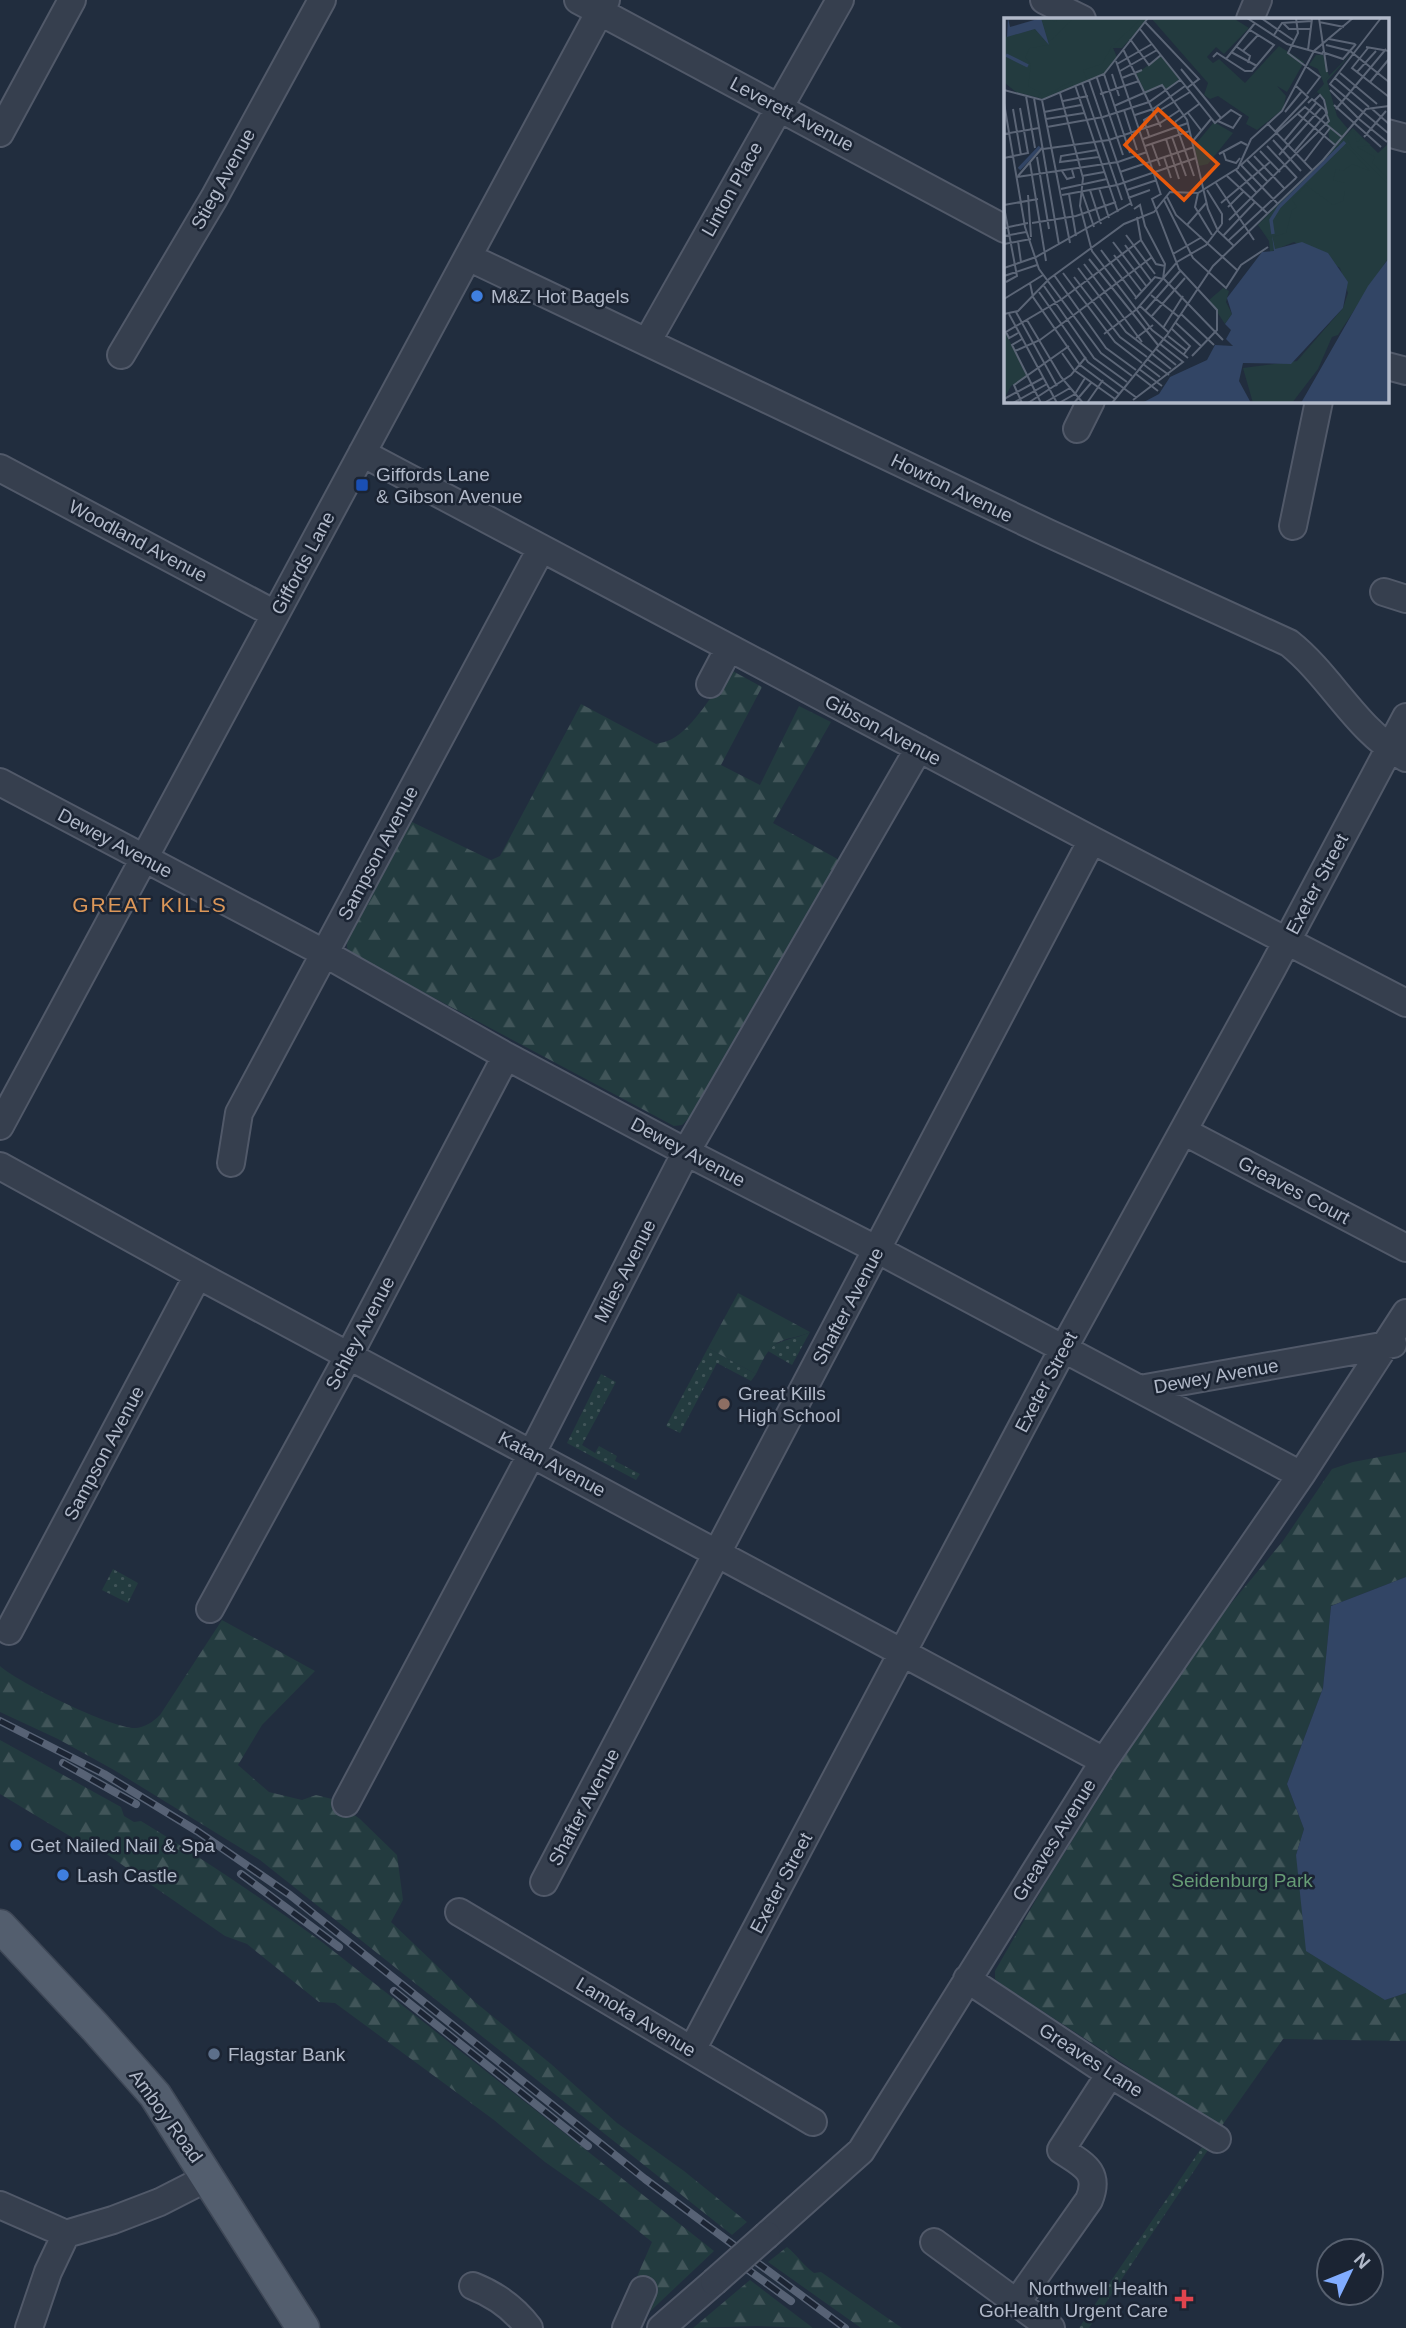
<svg xmlns="http://www.w3.org/2000/svg" width="1406" height="2328" font-family="Arial,sans-serif">
	<style>
		.green { fill: url(#green-dots) }
		.forest { fill: url(#forest-firs) }
		.water { fill: #324565 }
		.lines { fill: none; stroke-linecap: round; stroke-linejoin: round }
		.minor-casing { stroke: #515969; stroke-width: 30 }
		.major-casing { stroke: #3f4857; stroke-width: 35 }
		.minor { stroke: #363f4e; stroke-width: 26 }
		.major { stroke: #535e6e; stroke-width: 32 }
		.rail-casing { stroke: #576275; stroke-width: 8 }
		.rail { stroke: #1b2433; stroke-width: 5; stroke-dasharray: 16; stroke-linecap: butt }
		.minor-bridge-casing { stroke: #515969; stroke-width: 30; stroke-linecap: butt }
		.minor-bridge { stroke: #363f4e; stroke-width: 26 }
		.shop-dot { fill: #3f7fe0; stroke: #1b2433; stroke-width: 2.5 }
		.transit-dot { fill: #1a4fb4; stroke: #1b2433; stroke-width: 2.5 }
		.education-dot { fill: #8d6e63; stroke: #1b2433; stroke-width: 2.5 }
		.service-dot { fill: #5c6f8a; stroke: #1b2433; stroke-width: 2.5 }
		.health-dot { fill: #e0444e; stroke: #1b2433; stroke-width: 2.5 }
		.labels { text-anchor: middle; dominant-baseline: central; stroke-width: 5; stroke-linejoin: round; paint-order: stroke }
		.street-label { font-size: 19px; fill: #b1b9c9; stroke: #1b2433 }
		.poi-label { font-size: 19px; fill: #b1b9c9; stroke: #1b2433; text-anchor: start }
		.park-label { font-size: 19px; fill: #669c75; stroke: #1b2433 }
		.neighbourhood-label { font-size: 21px; letter-spacing: 2px; fill: #dc9759; stroke: #1b2433 }
		.inset-river { fill: none; stroke: #324565; stroke-width: 3.5 }
		.inset-road { fill: none; stroke: #5b6576; stroke-width: 2 }
		.view { fill: #e8590c; fill-opacity: 0.15; stroke: #e8590c; stroke-width: 3.5 }
		.inset-edge { fill: none; stroke: #b1b9c9; stroke-width: 3.5 }
	</style>
	<defs>
		<pattern id="green-dots" width="8" height="8" patternUnits="userSpaceOnUse" patternTransform="scale(1.75)"><rect width="8" height="8" fill="#233b3f"/><path d="M2 2h.1M6 6h.1" fill="none" stroke="#415559" stroke-width="1.8" stroke-linecap="round"/></pattern>
		<pattern id="forest-firs" width="22" height="20" patternUnits="userSpaceOnUse" patternTransform="scale(1.75)"><rect width="22" height="20" fill="#233b3f"/><path d="M5 1l3.5 6h-7zM16 11l3.5 6h-7z" fill="#415559"/></pattern>
	</defs>
	<rect width="100%" height="100%" fill="#212d3e"/>
	<!-- green -->
	<path class="green" d="M810,1332L792,1365L768,1351C778,1338 796,1340 810,1332Z
		M708,1348L756,1374L751,1381L717,1363L680,1433L666,1426Z
		M601,1374L616,1382L582,1445L595,1453L599,1446L617,1456L615,1461L640,1474L636,1480L567,1443Z
		M113,1569L138,1583L128,1603L102,1590Z
		M1202,2147L1208,2150L1089,2328H1079Z"/>
	<!-- forest -->
	<path class="forest" d="M729,669L762,687L721,765L760,785L799,706L831,722L773,823L841,861L689,1118L682,1125L674,1126L348,952C339,931 398,844 412,822L491,860L500,856L581,704L656,744C661,743 668,741 672,739C694,727 716,690 729,669Z
		M738,1293L810,1332C800,1337 791,1337 781,1341C768,1346 762,1362 756,1374L708,1348Z
		M1406,1452V1577L1331,1606L1323,1688L1287,1784L1304,1829L1296,1855L1385,2000L1406,1993V2041L1283,2039L1221,2127L1004,1986L995,1979V1971L1045,1884L1165,1692L1203,1637L1283,1541L1332,1469L1353,1462Z
		M222,1620L315,1671L262,1725L238,1765L269,1792L302,1800L316,1795L332,1799L360,1819L397,1855L403,1900L391,1922L475,2002L551,2064L617,2123L684,2171L747,2222L732,2235L260,1860L114,1770L58,1739L0,1712V1666C19,1683 112,1729 136,1728C145,1727 153,1722 160,1715Z
		M0,1740L121,1807L124,1816L134,1822L141,1821C203,1859 263,1899 322,1942L714,2251L642,2319L635,2281L652,2242L602,2202L545,2162L494,2120L335,2003L319,2002L247,1944L225,1936L95,1846L93,1850L0,1794Z
		M787,2247C798,2256 803,2265 814,2273L821,2272L902,2328H861L768,2262Z
		M750,2280L813,2328L757,2326L693,2328Z"/>
	<!-- water -->
	<path class="water" d="M1406,1577V1993L1385,2000L1306,1951L1296,1855L1304,1829L1287,1784L1323,1688L1331,1606Z"/>
	<g class="lines">
		<!-- minor casing -->
		<g class="minor-casing">
			<path id="minor" d="M578,0L1005,229
				M1044,0L1082,19
				M1250,19L1258,0
				M0,133L72,0
				M1387,133L1406,138
				M468,257L1048,533L1289,643C1332,677 1356,731 1406,758
				M647,342L840,0
				M121,355L214,198L322,0
				M1387,366L1406,371
				M1077,429L1091,401
				M362,453L1092,840L1406,1003
				M0,468L275,614
				M1293,526L1319,401
				M1384,592L1406,599
				M710,684L729,648
				M0,782L324,953L506,1056L686,1152L878,1250L1301,1475
				M0,1126L606,0
				M1183,1131L1406,1248
				M231,1163L239,1113L541,549
				M0,1166L198,1275L1104,1761
				M1140,1389L1393,1344
				M210,1609L349,1355L506,1056
				M9,1631L198,1275
				M346,1803L532,1453L686,1152L919,748
				M544,1882L1092,840
				M459,1912L813,2122
				M967,1979L1110,2074L1217,2139
				M692,2050L1055,1364L1272,969L1406,717
				M0,2205L66,2234L113,2220L160,2202L209,2177
				M767,2235L861,2151L1104,1761L1301,1475L1406,1313
				M934,2242L1051,2328
				M473,2286C496,2295 514,2308 529,2328
				M1017,2302L1089,2200C1101,2171 1082,2164 1061,2150L1110,2074
				M29,2328L48,2272L66,2234
				M626,2328L643,2290
				M661,2328L714,2282"/>
		</g>
		<!-- major casing -->
		<g class="major-casing">
			<path id="major" d="M0,1926L95,2027L155,2095L303,2328"/>
		</g>
		<!-- minor -->
		<use href="#minor" class="minor"/>
		<!-- major -->
		<use href="#major" class="major"/>
		<!-- rail casing -->
		<g class="rail-casing">
			<path id="rail" d="M0,1721L104,1774L197,1831L290,1895L645,2179L845,2328
				M63,1763L136,1804
				M241,1874L339,1947
				M394,1991L588,2146
				M740,2264L791,2301"/>
		</g>
		<!-- rail -->
		<use href="#rail" class="rail"/>
		<!-- minor-bridge casing -->
		<g class="minor-bridge-casing">
			<path id="minor-bridge" d="M714,2282L767,2235"/>
		</g>
		<!-- minor-bridge -->
		<use href="#minor-bridge" class="minor-bridge"/>
	</g>
	<!-- markers -->
	<g class="shop-dot">
		<circle cx="477" cy="296" r="7"/>
		<circle cx="16" cy="1845" r="7"/>
		<circle cx="63" cy="1875" r="7"/>
	</g>
	<rect class="transit-dot" x="355" y="478" width="14" height="14" rx="3.5"/>
	<circle class="education-dot" cx="724" cy="1404" r="7"/>
	<circle class="service-dot" cx="214" cy="2054" r="7"/>
	<path class="health-dot" d="M1180.5 2288.5h7v7h7v7h-7v7h-7v-7h-7v-7h7z"/>
	<g class="labels">
		<!-- street labels -->
		<g class="street-label">
			<text transform="translate(792 114) rotate(28)">Leverett Avenue</text>
			<text transform="translate(223 179) rotate(-61)">Stieg Avenue</text>
			<text transform="translate(732 189) rotate(-61)">Linton Place</text>
			<text transform="translate(952 488) rotate(26)">Howton Avenue</text>
			<text transform="translate(138 541) rotate(28)">Woodland Avenue</text>
			<text transform="translate(303 563) rotate(-62)">Giffords Lane</text>
			<text transform="translate(883 730) rotate(28)">Gibson Avenue</text>
			<text transform="translate(115 843) rotate(28)">Dewey Avenue</text>
			<text transform="translate(378 853) rotate(-62)">Sampson Avenue</text>
			<text transform="translate(1317 884) rotate(-62)">Exeter Street</text>
			<text transform="translate(688 1152) rotate(28)">Dewey Avenue</text>
			<text transform="translate(1294 1190) rotate(28)">Greaves Court</text>
			<text transform="translate(625 1271) rotate(-63)">Miles Avenue</text>
			<text transform="translate(848 1306) rotate(-62)">Shafter Avenue</text>
			<text transform="translate(360 1333) rotate(-62)">Schley Avenue</text>
			<text transform="translate(1216 1376) rotate(-10)">Dewey Avenue</text>
			<text transform="translate(1046 1382) rotate(-62)">Exeter Street</text>
			<text transform="translate(104 1453) rotate(-62)">Sampson Avenue</text>
			<text transform="translate(552 1464) rotate(28)">Katan Avenue</text>
			<text transform="translate(584 1807) rotate(-62)">Shafter Avenue</text>
			<text transform="translate(1054 1840) rotate(-58)">Greaves Avenue</text>
			<text transform="translate(781 1883) rotate(-62)">Exeter Street</text>
			<text transform="translate(636 2017) rotate(31)">Lamoka Avenue</text>
			<text transform="translate(1091 2060) rotate(33)">Greaves Lane</text>
			<text transform="translate(166 2116) rotate(54)">Amboy Road</text>
		</g>
		<!-- poi labels -->
		<g class="poi-label">
			<text x="491" y="296">M&amp;Z Hot Bagels</text>
			<text x="376" y="474">Giffords Lane<tspan x="376" dy="22">&amp; Gibson Avenue</tspan></text>
			<text x="738" y="1393">Great Kills<tspan x="738" dy="22">High School</tspan></text>
			<text x="30" y="1845">Get Nailed Nail &amp; Spa</text>
			<text x="77" y="1875">Lash Castle</text>
			<text x="228" y="2054">Flagstar Bank</text>
			<text x="1168" y="2288" text-anchor="end">Northwell Health<tspan x="1168" dy="22">GoHealth Urgent Care</tspan></text>
		</g>
		<!-- park labels -->
		<g class="park-label">
			<text x="1242" y="1880">Seidenburg Park</text>
		</g>
		<!-- neighbourhood labels -->
		<g class="neighbourhood-label">
			<text x="150" y="904">GREAT KILLS</text>
		</g>
	</g>
	<!-- overview -->
	<g transform="translate(1004 18)">
		<rect width="385" height="385" fill="#212d3e"/>
		<path d="M37,0H144L118,30H109L113,40L102,55L39,81L12,74L0,64L1,19L31,11ZM349,110L374,135L385,125V239L334,317L328,319L314,351L288,385H249L239,350L293,343L339,290L344,275L336,250L290,224L266,234L265,223L254,207ZM219,270L225,273L222,284L228,296L221,306L205,282Z" fill="#233b3f"/>
		<path d="M347,35L320,63L348,35L323,63L333,98L344,111L331,127L325,121L321,81L313,74L276,114L320,66L314,51L305,47L312,37H319L325,58ZM157,38L175,61L163,72L158,67L142,76L132,56ZM210,104L229,115L204,146L195,148L190,128ZM349,110L353,124L358,120L367,127L353,129L371,139L368,145L382,158L385,167L348,130L343,121ZM339,124L366,153L348,146L339,153L332,151L329,162L341,165V173L339,183L329,187L302,167L288,182L293,189L288,192L282,215L264,220L254,207ZM0,311L23,359L7,368L0,381Z" fill="#233b3f"/>
		<path d="M37,0L53,4L52,0H70L45,24ZM138,0H144L118,30H109L113,40L102,55L83,62L79,52L98,46L108,28ZM31,11L45,27L26,30L21,39L27,47L24,68L42,77L68,63L69,67L39,81L36,75L34,79L12,74L0,64L1,19Z" fill="#233b3f"/>
		<path d="M147,0H229L245,10L220,36L212,29L203,39L209,45L215,41L241,65L275,28L300,44L283,74L273,68L282,78L279,91L253,112L242,106L245,99L214,78L206,81L200,77L204,65Z" fill="#233b3f"/>
		<path d="M4,0L6,9L37,0L45,27L31,11L3,19ZM268,217L271,231L298,224L324,235L344,264L339,290L287,346L239,345L235,363L247,385H138L155,376L166,359L203,342L211,327L229,328L222,321L227,312L221,306L228,296L223,280L258,234L270,233ZM385,240V385H297L364,268Z" fill="#324565"/>
		<path class="inset-river" d="M2,37L24,48M15,151L36,129M269,216L267,202L275,189L341,124"/>
		<path class="inset-road" d="M243,0L283,26L319,36M257,0L289,22M292,0L294,15L284,35L316,59L303,76M315,0L323,54M141,4L195,61L183,70M315,4L340,9M279,5L285,11H307M136,11L211,105L227,92L237,98L229,110L214,103M270,17L278,5L308,3M126,21L145,47L157,37M325,21L351,26M322,27L346,33L385,64M233,29L246,38L244,45M362,29L385,33M364,30L348,50L385,79M119,31L157,109M304,32L308,1M239,33L254,17M227,34L253,48M318,34L339,41L352,26M209,39L213,35L241,53H248L270,27L246,12M222,41L251,5M112,43L157,177M113,46L148,26M177,51L217,100M116,53L153,32M353,54L372,33M336,55L373,86M100,56L126,135M108,56L115,78M93,60L119,137M118,60L138,52M331,60L365,89M85,62L128,188M366,64L385,41M78,65L118,182M71,67L114,194M0,72L38,82L100,56L144,0M326,72L354,100M56,75L79,160L76,188L88,233L148,312L184,340M96,76L135,63M22,78L31,130M30,80L55,227M38,82L66,225M59,83L84,78M0,85L21,209L35,251L97,335L128,358M330,87L377,129M110,88L158,67L183,102L204,191L214,213L230,228M367,90L385,106M9,91L17,137M332,91L382,31M120,92L133,132M40,94L77,87M281,94L298,73M359,94L326,66L377,0M184,95L197,112M360,95L384,115M294,96L331,127M131,97L149,91L181,68M42,101L80,95M355,101L383,124M171,104L190,158M171,104L195,86M263,105L308,152M43,109L99,99L145,84L176,62M271,114L304,79L291,67M0,116L35,110M145,118L140,102L186,74M168,119L182,158M360,119L382,93M139,121L184,105M162,121L175,161M269,122L297,153M280,123L312,85M188,124L207,101M148,126L156,148M141,128L186,113M263,128L293,160M39,131L105,122L156,105L176,92M93,132L57,138L56,144L95,139M219,133L222,142L232,145L236,140M256,133L276,154M290,134L323,95L320,82L316,77L310,83M215,136L237,124L243,127M275,137L318,89M250,138L280,170M33,139L45,211M160,139L167,160M0,140L24,135L16,90M243,142L264,164M300,144L326,110M26,145L42,243M232,152L252,174M58,153L63,161L70,159L68,152M116,154L190,129M14,158L38,130M78,158L100,154M223,158L263,195M13,159L114,144L143,134M212,165L250,222M95,170L105,200M57,171L103,161M86,172L97,206M123,172L153,162M203,172L218,196V206M78,174L90,209M194,175L191,189L208,217M65,176L72,218M157,176L148,181L175,251L213,292V312L188,338M24,177L27,219M58,177L113,167L192,140M163,179L172,197L233,252M124,180L146,172M160,182L189,240L222,270L237,247L264,229M217,185L266,144M273,185L237,147L301,89L339,120M0,187L34,181M0,189L13,258L2,264M224,189L240,173M130,191L136,187L141,208L161,246L159,261M133,199L137,222M225,202L325,103L321,92L308,81L304,85M28,205L72,198L112,184M183,207L203,184M0,210L24,205M122,217L151,256M0,218L22,214M219,218L251,184M137,222L152,246L161,248M14,223L17,244M224,223L292,160M109,224L143,269M0,226L27,221M121,227L148,264M97,232L132,279M169,236L198,219M110,237L138,274M85,241L154,327M80,246L138,324M0,250L32,239L127,185M74,250L122,314L148,334M59,255L111,324L138,345M50,257L102,330L132,352M0,258L33,247M70,259L116,319L143,339M160,261L219,322M26,265L29,279L76,347L115,376M40,268L90,340L123,364M35,274L84,344L133,380M147,277L175,299M0,281L39,257M131,281L151,259L159,261M136,288L164,314M141,293L176,253M12,294L53,368M0,296L14,293L45,261L120,206L150,194L166,174L194,175L234,150L247,121L278,93L310,33L349,0M5,296L53,385M177,296L210,327M147,299L181,260M23,302L57,359L79,385M172,305L197,328M159,310L179,278M168,311L186,328L180,336M14,315L5,320L2,314L58,281L137,222M100,316L133,291L173,244L202,227L218,206M164,318L183,333M132,320L149,307M18,321L8,327L37,385M152,331L172,347M11,333L36,322L148,239M58,335L70,352L111,381M147,335L167,351M143,341L165,357M139,346L156,359M135,351L158,368M132,356L154,373M0,381L39,360M129,382L179,344L156,326M9,385L43,366M18,385L10,367L65,328M24,385L67,357L82,339M40,385L66,370M55,385L71,376L81,360M70,385L87,365M83,385L99,362M108,385L163,317L209,248L319,142L362,91L385,88"/>
		<path class="view" d="M154,91L214,146L180,182L121,127Z"/>
		<rect width="385" height="385" class="inset-edge"/>
	</g>
	<!-- north arrow -->
	<g transform="translate(1350 2272) rotate(47)"><circle r="33" fill="#1b2433" stroke="#57606f" stroke-width="2"/>
	<path d="M0-5L12 26L0 18L-12 26Z" fill="#81acff"/>
	<text y="-10" font-size="19" font-weight="bold" text-anchor="middle" fill="#b1b9c9">N</text>
	</g>
</svg>
